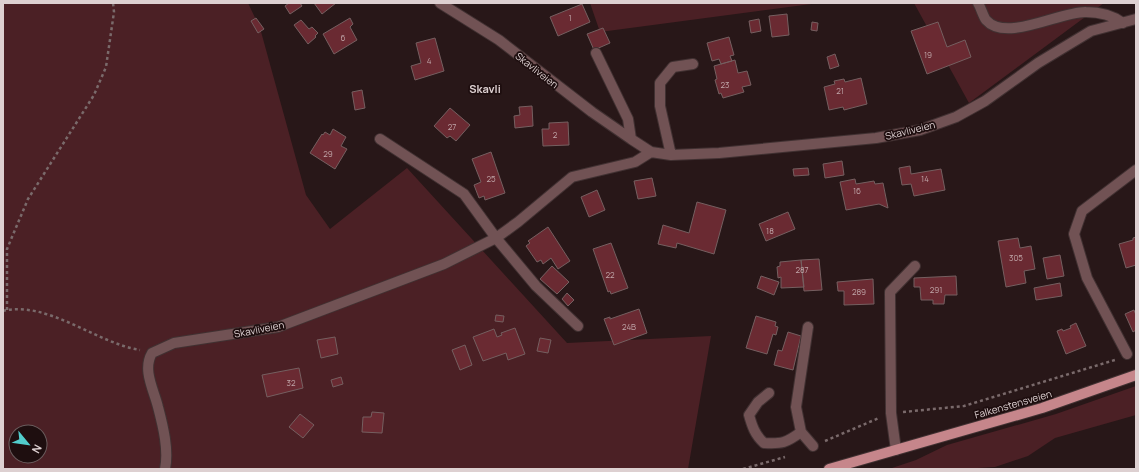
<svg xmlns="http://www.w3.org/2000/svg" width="1139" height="472" font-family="Manrope,sans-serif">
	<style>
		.green { fill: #4b2025; fill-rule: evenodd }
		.building { fill: #6a2a32; stroke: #755f60 }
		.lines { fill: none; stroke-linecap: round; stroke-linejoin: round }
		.minor-casing { stroke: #413132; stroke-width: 12 }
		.major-casing { stroke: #413132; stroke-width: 12 }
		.path { stroke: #7a6a6b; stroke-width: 2.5; stroke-dasharray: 3 3; stroke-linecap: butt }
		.minor { stroke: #715254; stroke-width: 10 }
		.major { stroke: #c6868b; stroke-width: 10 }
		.labels { text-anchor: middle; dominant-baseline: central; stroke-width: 3.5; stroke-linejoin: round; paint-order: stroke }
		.number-label { font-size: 8px; fill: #c0a6a9 }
		.street-label { font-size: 10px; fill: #ddd0d1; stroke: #1e0e0f }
		.neighbourhood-label { font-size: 11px; font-weight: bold; fill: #ddd0d1; stroke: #1e0e0f }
	</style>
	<rect width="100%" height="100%" fill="#281718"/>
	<!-- green -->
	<path class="green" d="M3,3H248L260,28L306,195L330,229L407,168L567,343L711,336L688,469H3ZM16,432H40V456H16Z
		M590,3H819L600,32Z
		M914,3H1104L969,103Z
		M1136,386V415L1055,438L1028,456L995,467L961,469H889L916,460L947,445L1056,414Z"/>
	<!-- building -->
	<path class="building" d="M289,3H300L302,6L290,14L285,6Z
		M314,3H336L322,14Z
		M582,4L590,22L558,36L550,17Z
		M787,14L789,35L772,37L769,16Z
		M256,18L264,29L258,33L251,21Z
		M350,18L353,24L350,27L357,40L334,54L323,34Z
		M759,19L761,31L751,33L749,21Z
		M301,20L309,29L312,27L318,33L315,36L316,37L308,44L294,25Z
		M812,22L818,23L817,31L811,30Z
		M938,22L947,47L965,40L971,57L927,74L911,31Z
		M603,28L610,43L594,50L587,34Z
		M729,37L734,55L730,56L732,61L721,64L719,59L712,61L707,43Z
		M435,38L444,71L415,80L411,66L421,63L416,43Z
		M835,54L839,66L830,69L827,57Z
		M735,60L738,73L747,71L751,85L742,87L744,92L723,98L721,93L719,94L715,80L717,79L714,66Z
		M861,78L867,104L844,110L843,107L829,110L824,87L835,84L834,81L844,79L845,82Z
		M362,90L365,108L355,110L352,92Z
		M532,106L533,126L515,128L514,116L520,115L519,107Z
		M450,108L470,125L456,141L450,136L447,138L434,126Z
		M568,122L569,145L543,146L542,129H549V123Z
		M333,129L346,137L341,146L347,149L335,169L310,153L322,134L323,135L325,132L330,135Z
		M491,152L505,193L485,200L484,196L479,198L474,185L481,182L472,159Z
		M842,161L844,175L825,178L823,164Z
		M910,166L911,174L941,169L945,190L914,196L911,184L902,185L899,168Z
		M808,168L809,175L794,176L793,169Z
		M652,178L656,196L638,199L634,181Z
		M855,179L856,184L874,181L875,184L883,183L888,208L879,204L846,210L840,182Z
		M597,190L605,210L589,217L581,197Z
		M697,202L726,210L714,254L677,243L676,248L658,244L663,225L689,233Z
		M788,212L795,229L766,241L759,224Z
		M548,227L570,261L558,269L551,258L543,264L541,260L537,262L526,246L530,243L528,241Z
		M1136,237V265L1126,268L1119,244L1133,240V238Z
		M1018,238L1020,248L1031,246L1035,269L1024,271L1026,283L1006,287L998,241Z
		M611,243L628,288L611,294L610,291L608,292L593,249Z
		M1060,255L1064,276L1047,279L1043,258Z
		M819,259L822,290L804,291L801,260Z
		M801,260L804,287L781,288V277L778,278L777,267L780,266V262Z
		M552,266L569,282L557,294L540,279Z
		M761,276L779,282L774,295L757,288Z
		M956,276L957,295H945L944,304H933V300H921L920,287H914V278Z
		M873,279L874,304L844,305V291H838L837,282Z
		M1060,283L1062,296L1036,300L1034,288Z
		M567,293L574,300L568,306L562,299Z
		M639,309L647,333L614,345L604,319L610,317V319Z
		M1134,310L1136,315V330L1133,332L1125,314Z
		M496,315L504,316L503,322L495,321Z
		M756,316L776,322L775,326L778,327L776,335L773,334L767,354L746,348Z
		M1076,323L1086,346L1066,354L1057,331L1062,329L1063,331L1071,328L1070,326Z
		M515,328L525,354L508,360L506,353L483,361L473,337L494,329L497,337L502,335L501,333Z
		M788,332L801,336L793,370L774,365L778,350L782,351Z
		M335,337L338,354L321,358L317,340Z
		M540,338L551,340L548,353L537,351Z
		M465,345L472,365L460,370L452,350Z
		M299,368L303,388L267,397L262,375Z
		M341,377L343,384L333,387L331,380Z
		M372,412L384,413L382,433L362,432L363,417H371Z
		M300,414L314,425L303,438L289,427Z"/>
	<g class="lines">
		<!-- minor casing -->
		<g class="minor-casing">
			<path id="minor" d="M440,3L499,40L592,112L631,139L651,152L671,155L719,153L876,138L920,130L956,117L985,101L1038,63L1091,31L1136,19
				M978,3C981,8 983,16 986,20C1006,43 1061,11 1086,12C1100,12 1112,15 1123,23
				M596,53L628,119L631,139
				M380,139L464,194L496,238L536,286L578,326
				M671,155L660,106V83L673,67L693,64
				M808,327L796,407L801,432L813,446
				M1127,354L1087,278L1074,234L1082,211L1136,170
				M769,393L758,402L749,415C752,426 755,435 764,443C782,444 786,443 801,432
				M896,450L891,413L890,292L915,266
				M165,469C169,450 163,426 158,407C154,390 142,370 152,353L174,343L278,327L444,264L496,238L518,222L572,177L635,162L651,152"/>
		</g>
		<!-- major casing -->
		<g class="major-casing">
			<path id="major" d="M829,469L1042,408L1136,375"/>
		</g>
		<!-- path -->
		<path class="path" d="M7,310V249L28,199L94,95L106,67L114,12L113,3
			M3,311C47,300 96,343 140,350
			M903,412L964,406L1115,360
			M825,441L879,418
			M743,469L785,457"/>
		<!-- minor -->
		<use href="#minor" class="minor"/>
		<!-- major -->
		<use href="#major" class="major"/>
	</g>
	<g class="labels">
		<!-- number labels -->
		<g class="number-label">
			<text x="570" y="17">1</text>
			<text x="343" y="37">6</text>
			<text x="928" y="54">19</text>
			<text x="429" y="60">4</text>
			<text x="725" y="84">23</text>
			<text x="840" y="90">21</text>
			<text x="452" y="126">27</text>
			<text x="555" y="134">2</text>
			<text x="328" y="153">29</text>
			<text x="491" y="178">25</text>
			<text x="925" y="178">14</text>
			<text x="857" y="190">16</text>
			<text x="770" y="230">18</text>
			<text x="1016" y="257">305</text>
			<text x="802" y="269">287</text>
			<text x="610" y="274">22</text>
			<text x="936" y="289">291</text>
			<text x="859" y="291">289</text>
			<text x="629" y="326">24B</text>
			<text x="291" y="382">32</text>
		</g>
		<!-- street labels -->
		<g class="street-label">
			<text transform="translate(537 70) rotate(38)">Skavliveien</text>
			<text transform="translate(910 130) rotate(-14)">Skavliveien</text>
			<text transform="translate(259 329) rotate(-11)">Skavliveien</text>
			<text transform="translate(1013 404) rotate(-16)">Falkenstensveien</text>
		</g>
		<!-- neighbourhood labels -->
		<g class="neighbourhood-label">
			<text x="485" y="88">Skavli</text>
		</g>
	</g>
	<!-- border -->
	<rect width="1139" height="472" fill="none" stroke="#ddd0d1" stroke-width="8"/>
	<!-- north arrow -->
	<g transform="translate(28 444) rotate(119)"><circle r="19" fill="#1e0e0f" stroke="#6a5c5d"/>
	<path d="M0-3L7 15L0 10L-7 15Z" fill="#52cdcc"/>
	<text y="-6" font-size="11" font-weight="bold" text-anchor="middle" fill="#ddd0d1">N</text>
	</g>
</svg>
